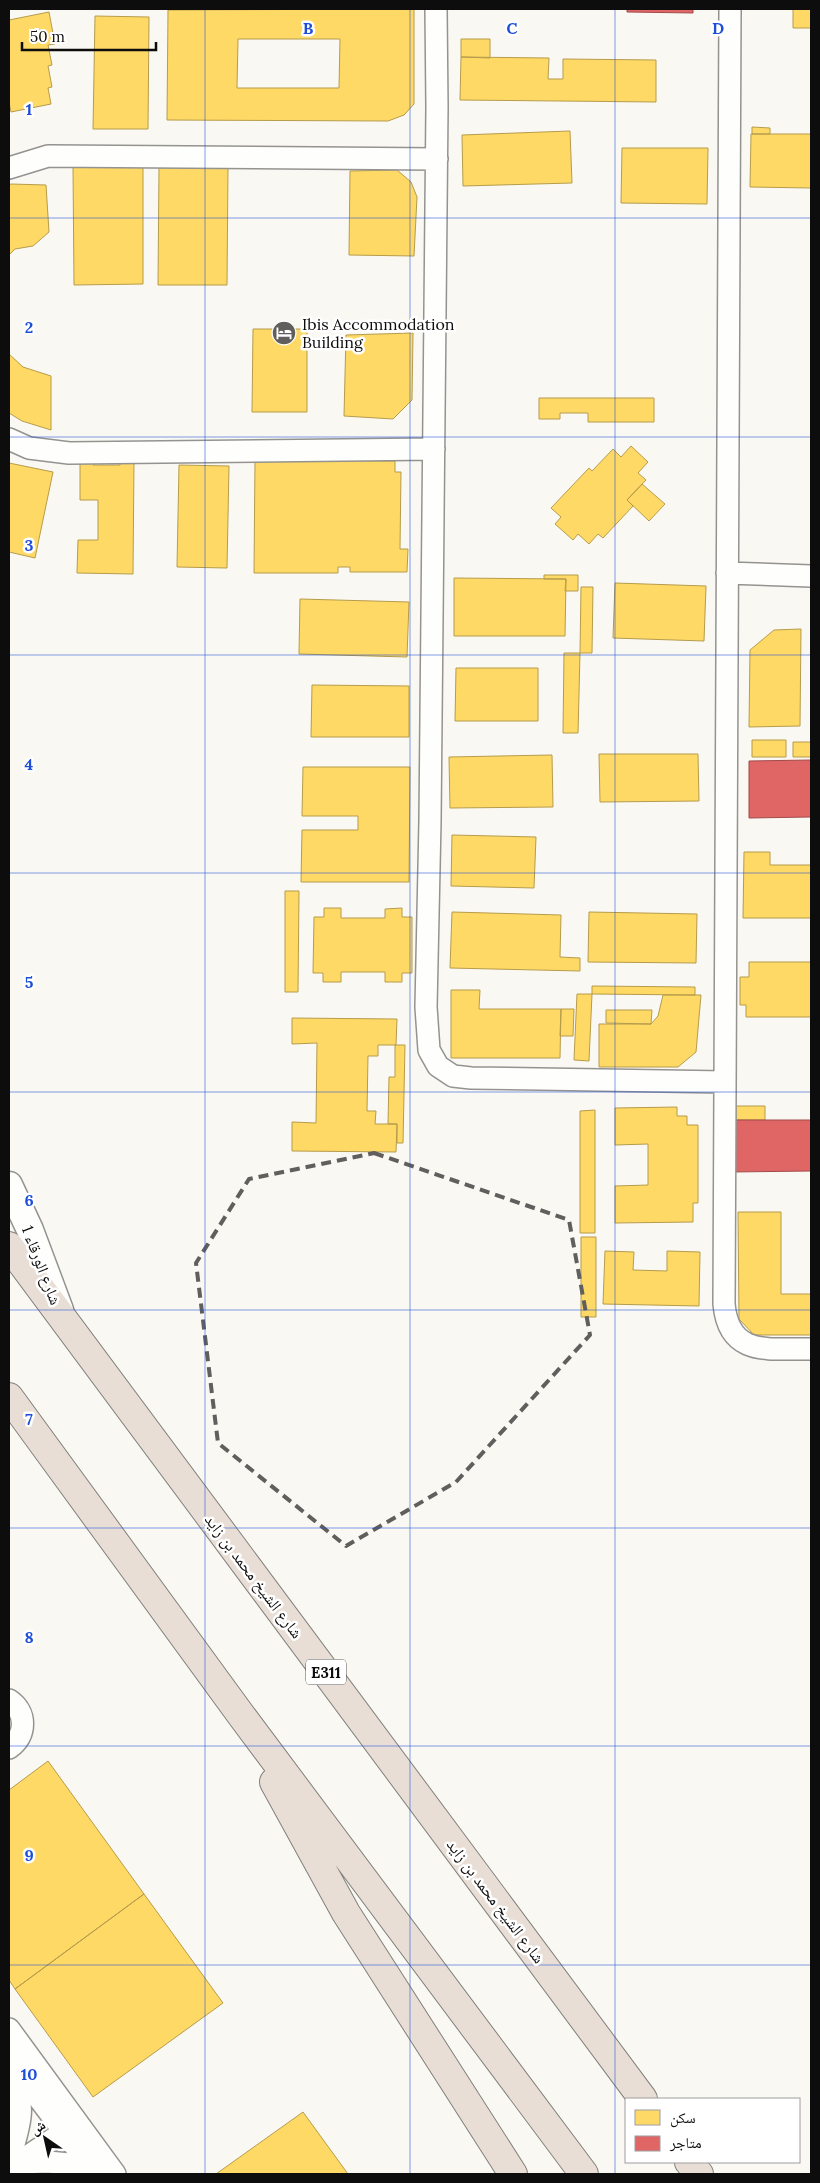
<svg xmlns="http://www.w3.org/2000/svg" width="820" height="2183" font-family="Lora,'Noto Naskh Arabic',serif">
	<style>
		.homes { fill: #ffd966; stroke: #b69c4b; fill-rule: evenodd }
		.shops { fill: #e06666; stroke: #a14b4b }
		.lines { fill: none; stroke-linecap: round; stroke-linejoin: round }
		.minor-casing { stroke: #949390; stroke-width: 24 }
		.tertiary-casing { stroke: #949390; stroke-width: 29 }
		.motorway-casing { stroke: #81807d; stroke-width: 30 }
		.minor { stroke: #fefefd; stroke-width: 21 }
		.tertiary { stroke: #fefefd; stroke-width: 26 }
		.motorway { stroke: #e8ded6; stroke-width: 28 }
		.marked { fill: none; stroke: #605f5d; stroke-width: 4; stroke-dasharray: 10 6; stroke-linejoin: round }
		.grid { fill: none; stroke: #1d4ed8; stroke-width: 1; stroke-opacity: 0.55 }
		.labels { text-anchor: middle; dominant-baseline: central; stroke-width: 5; stroke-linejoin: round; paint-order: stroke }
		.shield { fill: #fff; stroke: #565656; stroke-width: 1 }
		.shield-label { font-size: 15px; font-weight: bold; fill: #0d0d0d }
		.poi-label { font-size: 16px; fill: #0d0d0d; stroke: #fff; text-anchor: start }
		.street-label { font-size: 16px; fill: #0d0d0d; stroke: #fff }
		.grid-label { font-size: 16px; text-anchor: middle; font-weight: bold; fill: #1d4ed8; stroke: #fff; stroke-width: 5; stroke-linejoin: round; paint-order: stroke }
	</style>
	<rect width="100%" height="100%" fill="#faf8f2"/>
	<!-- homes -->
	<path class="homes" d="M414,9V104L404,115L388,121L167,120L168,10ZM238,39H340L339,88H237Z
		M793,9H811V28H793Z
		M49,12L55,44L48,45L52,65L48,66L52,87L48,88L51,104L11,112L9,102V20Z
		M95,16L149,17L148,129H93Z
		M461,39H490V58L461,57Z
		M461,57L549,58L548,79H563V59L656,60V102L460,100Z
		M752,127L770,128V134H752Z
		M570,131L572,183L463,186L462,135Z
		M751,134H811V188L750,187Z
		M622,148H708L707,204L621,203Z
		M143,166V284L74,285L73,167Z
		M159,167H228L227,285H158Z
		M397,170L411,182L417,197L414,256L349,255L350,171Z
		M11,184L46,185L49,232L33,246L15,249L9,255V185Z
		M253,329H307V412H252Z
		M413,333L412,400L393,419L344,416L346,335Z
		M9,354L23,367L51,376V430L22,421L9,413Z
		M539,398H654V422H588V413H560V419H539Z
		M631,446L648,462L638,473L646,480L627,500L633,506L603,538L598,534L589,544L578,534L573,540L555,524L561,517L551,508L589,468L592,471L613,449L621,457Z
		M255,460L395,461V472H401L400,549H408L407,572H350V567H338V573H254Z
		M80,461H93V465H120V461H134L133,574L77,573L78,540H98V500H80Z
		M9,463L53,472L35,558L9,552Z
		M179,465L229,466L227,568L177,567Z
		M642,484L665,504L649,521L627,500Z
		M544,575H578V591H565L566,579H544Z
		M454,578L566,579L565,636H454Z
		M615,583L706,586L704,641L613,638Z
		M581,587H593L592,653H580Z
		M300,599L409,602L407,657L299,654Z
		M801,629L800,726L749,727L750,650L774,630Z
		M564,653H580L578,733H563Z
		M456,668H538V721H455Z
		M312,685L409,686V737H311Z
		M752,740H786V757H752Z
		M793,742H811V757H793Z
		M599,754H698L699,801L600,802Z
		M552,755L553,807L450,808L449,757Z
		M303,767H410L409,882H301L302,830H358V816H302Z
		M452,835L536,837L534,888L451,886Z
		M744,852H770V865H811V918H743Z
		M285,891H299L298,992H285Z
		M324,908H341V918H385V909L402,908V917H412V973H402V982H385V972H341V982H323V973H313L314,917H324Z
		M452,912L561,915L560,957L580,958V971L450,968Z
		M589,912L697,914L696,963L588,962Z
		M749,962H811V1017H746V1005H740V977H749Z
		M592,986L695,987V995L592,994Z
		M451,990H480L479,1009H561L560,1058H451Z
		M577,994H592L589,1061L574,1060Z
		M663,995H701L696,1052L678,1067H599V1024H651L658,1016Z
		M561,1009H574L573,1036H560Z
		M606,1010H652L651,1024L606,1023Z
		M292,1018L397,1019L396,1045H378V1056H368L367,1111H376L375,1124H397L396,1152L292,1151V1122L316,1123L317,1043L292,1044Z
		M395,1045H405L403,1143H397V1124H388L389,1077H395Z
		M735,1106H765V1120H735Z
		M677,1107V1116H687V1125H698V1203H693V1222L615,1223V1186L648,1185V1144L615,1145V1108Z
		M595,1110V1233H580V1111Z
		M738,1212H781V1294H811V1335H754L739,1319Z
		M581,1237H596V1317H581Z
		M605,1251L634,1252L633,1270L667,1271V1251L700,1252L699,1306L603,1304Z
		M48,1761L144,1894L15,1989L9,1980V1790Z
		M144,1894L223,2003L93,2097L15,1989Z
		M303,2112L348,2174H216Z"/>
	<!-- shops -->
	<path class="shops" d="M627,9H693V13L627,12Z
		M811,760V817L749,818V761Z
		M731,1120H811V1171L731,1172Z"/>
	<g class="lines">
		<!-- minor casing -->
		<g class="minor-casing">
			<path id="minor" d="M436,9L437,107L430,821L426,1007L429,1050L438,1066L453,1076L471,1078L725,1082
				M730,9L724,1304C729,1358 770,1348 811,1349
				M9,168L48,156L437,159
				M9,439L29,448L69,453L434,449
				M727,573L811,576
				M9,1700C27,1712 27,1735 9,1748
				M9,2029L115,2174
				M9,2059L96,2174
				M11,2154C21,2122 26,2104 11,2072
				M18,2163L48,2162L90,2166
				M9,2169L77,2123"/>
		</g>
		<!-- tertiary casing -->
		<g class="tertiary-casing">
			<path id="tertiary" d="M9,1185L30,1230L60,1310"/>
		</g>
		<!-- motorway casing -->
		<g class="motorway-casing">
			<path id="motorway" d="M9,1246L643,2099
				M9,1397L241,1715L584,2174
				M274,1782L346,1913L513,2174
				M689,2162L699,2174"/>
		</g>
		<!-- minor -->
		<use href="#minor" class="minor"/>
		<!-- tertiary -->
		<use href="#tertiary" class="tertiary"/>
		<!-- motorway -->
		<use href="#motorway" class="motorway"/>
	</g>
	<!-- marked area -->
	<path class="marked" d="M374,1153L569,1220L590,1335L456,1482L346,1546L218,1443L196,1263L249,1179Z"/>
	<!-- grid -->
	<path class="grid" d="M205,9V2174M410,9V2174M615,9V2174M9,218H811M9,437H811M9,655H811M9,873H811M9,1092H811M9,1310H811M9,1528H811M9,1746H811M9,1965H811"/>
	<!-- icons -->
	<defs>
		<g id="hotel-disc" transform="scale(1.25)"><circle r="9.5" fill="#605f5d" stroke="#fff"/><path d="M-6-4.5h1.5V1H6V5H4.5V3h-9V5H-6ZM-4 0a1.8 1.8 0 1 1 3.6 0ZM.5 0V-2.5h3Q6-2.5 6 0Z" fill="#fff"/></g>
	</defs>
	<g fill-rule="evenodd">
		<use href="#hotel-disc" x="284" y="333"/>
	</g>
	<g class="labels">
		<!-- shield labels -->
		<rect class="shield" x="306" y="1659.5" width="40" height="25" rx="4"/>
		<g class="shield-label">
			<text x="326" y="1672">E311</text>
		</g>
		<!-- poi labels -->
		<g class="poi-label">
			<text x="302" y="324">Ibis Accommodation<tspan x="302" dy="18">Building</tspan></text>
		</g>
		<!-- street labels -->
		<g class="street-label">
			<text transform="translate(42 1265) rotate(69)">شارع الورقاء 1</text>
			<text transform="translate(254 1576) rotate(53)">شارع الشيخ محمد بن زايد</text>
			<text transform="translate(496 1901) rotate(53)">شارع الشيخ محمد بن زايد</text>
		</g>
	</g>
	<g class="grid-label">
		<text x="308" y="34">B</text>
		<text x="512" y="34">C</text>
		<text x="718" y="34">D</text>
		<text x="29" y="115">1</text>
		<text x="29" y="333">2</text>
		<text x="29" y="551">3</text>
		<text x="29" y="770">4</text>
		<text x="29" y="988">5</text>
		<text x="29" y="1206">6</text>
		<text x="29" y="1425">7</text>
		<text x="29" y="1643">8</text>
		<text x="29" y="1861">9</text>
		<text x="29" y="2080">10</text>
	</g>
	<!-- border -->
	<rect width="820" height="2183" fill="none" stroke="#0d0d0d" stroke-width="20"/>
	<!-- legend -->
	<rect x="625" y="2098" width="175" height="65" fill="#ffffff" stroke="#9e9e9e"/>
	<rect x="635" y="2110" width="25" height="15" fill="#ffd966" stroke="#9e9e9e"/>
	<text x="670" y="2123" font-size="15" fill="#0d0d0d">سكن</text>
	<rect x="635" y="2136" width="25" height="15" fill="#e06666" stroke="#9e9e9e"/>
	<text x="670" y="2148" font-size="15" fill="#0d0d0d">متاجر</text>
	<!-- north arrow -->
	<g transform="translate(45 2138) rotate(326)" stroke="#ffffff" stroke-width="4" paint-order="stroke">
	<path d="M0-4L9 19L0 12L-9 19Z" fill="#0d0d0d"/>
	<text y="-8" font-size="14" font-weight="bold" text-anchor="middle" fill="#0d0d0d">ش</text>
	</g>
	<!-- scale -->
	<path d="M22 42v8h134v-8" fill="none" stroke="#0d0d0d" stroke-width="2.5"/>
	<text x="30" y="42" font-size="15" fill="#0d0d0d" stroke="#ffffff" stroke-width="4" paint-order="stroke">50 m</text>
</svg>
